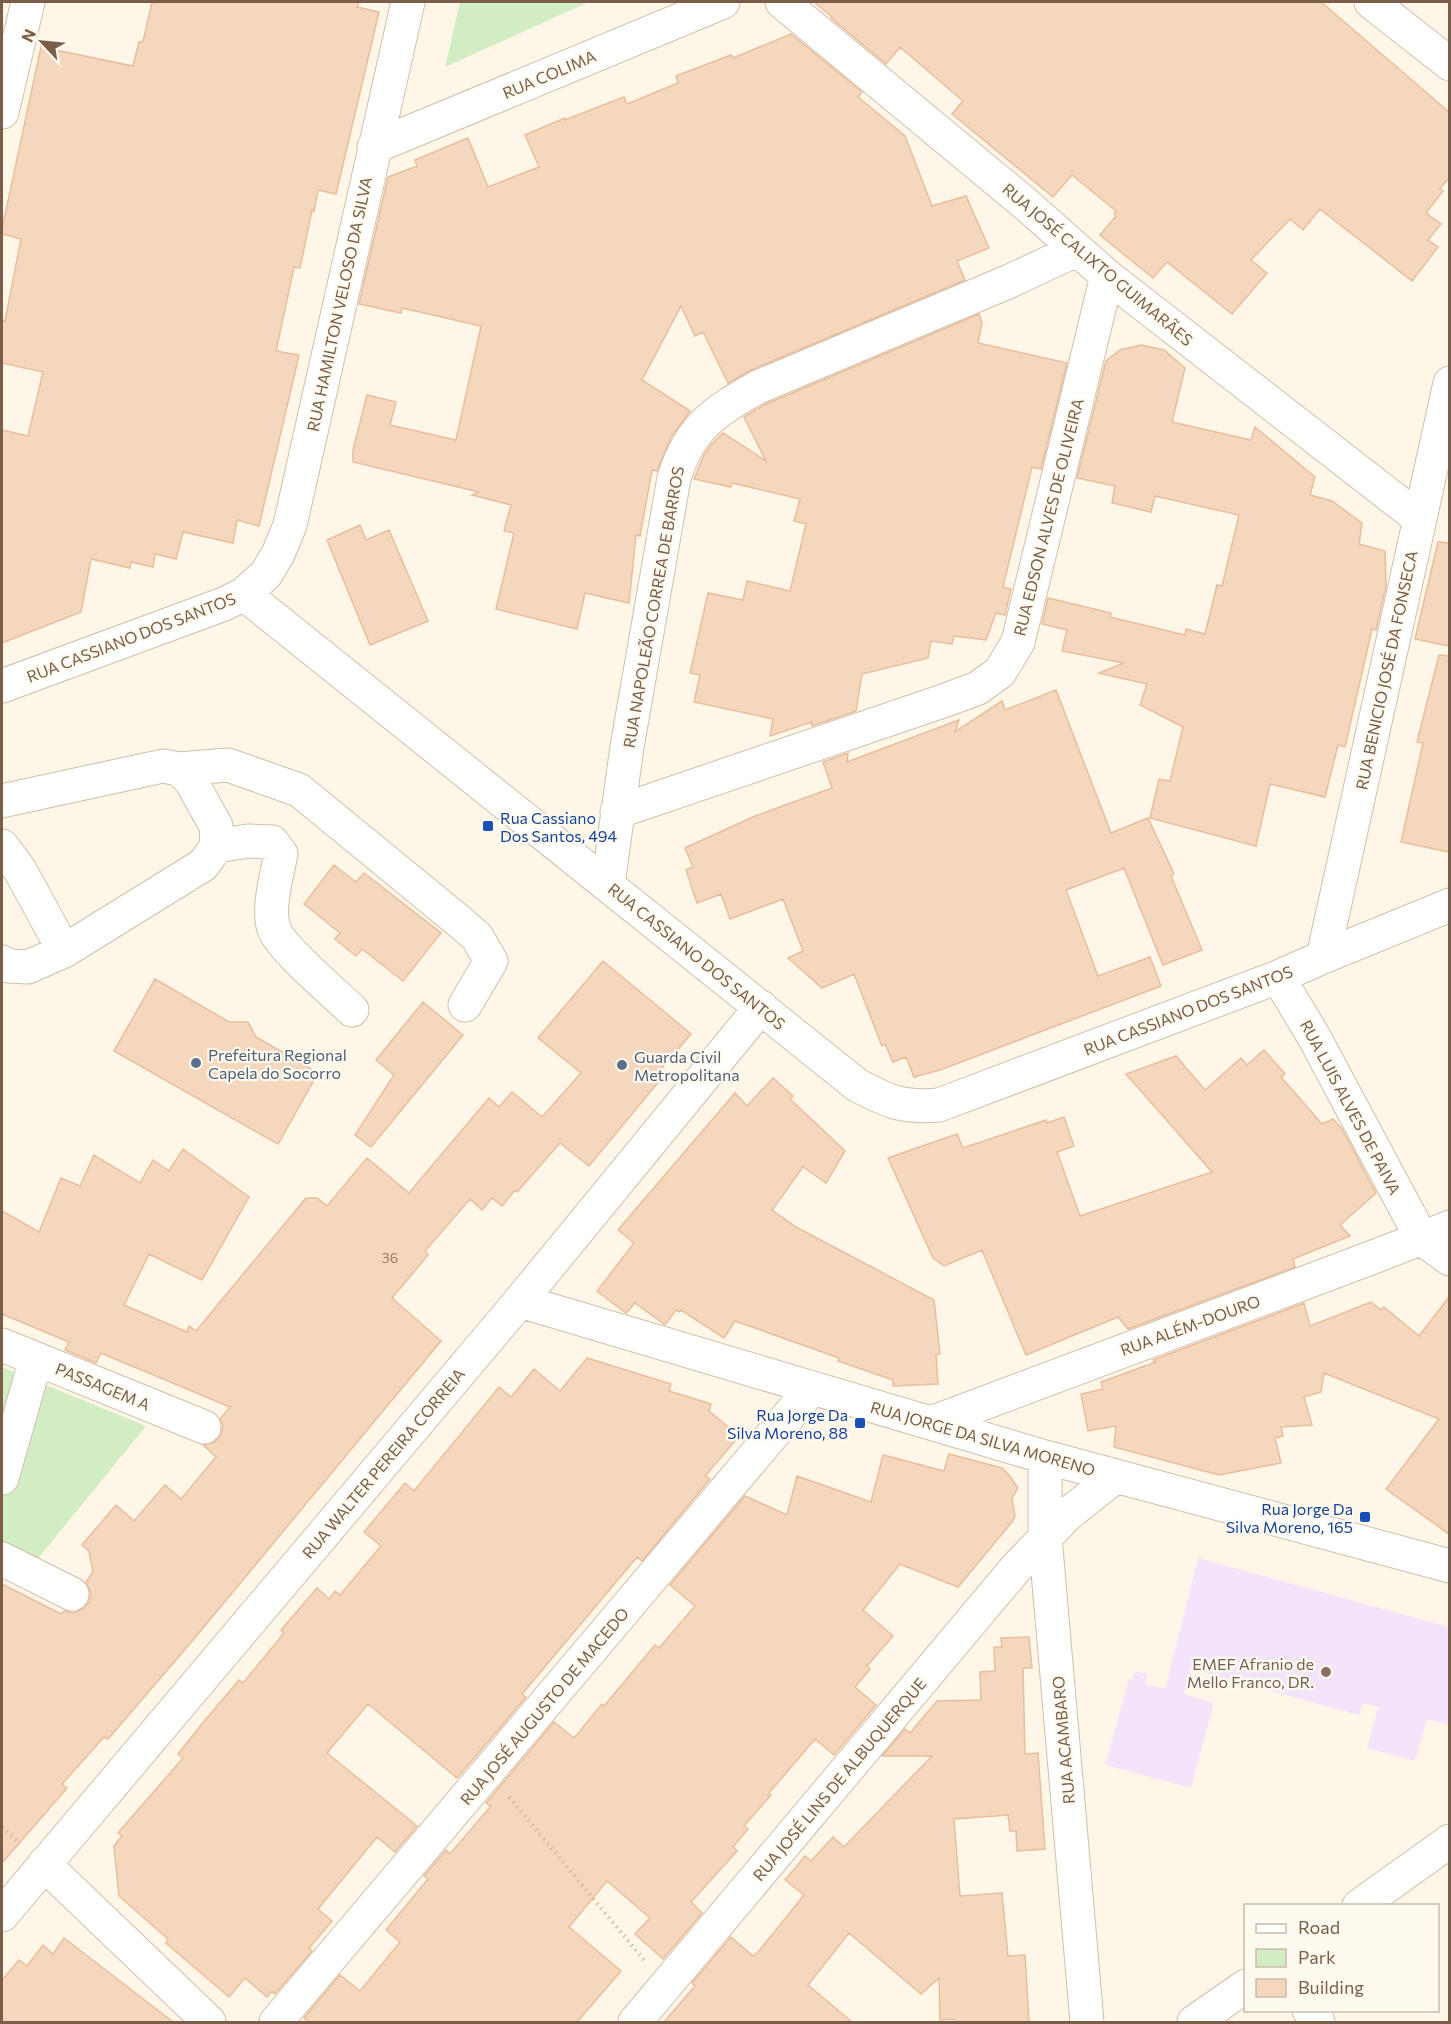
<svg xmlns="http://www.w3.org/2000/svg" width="1451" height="2024" font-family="Commissioner,sans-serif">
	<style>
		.education { fill: #f4e4fb }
		.green { fill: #d2edc4 }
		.building { fill: #f5d7bd; stroke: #e9be9c; stroke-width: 1.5 }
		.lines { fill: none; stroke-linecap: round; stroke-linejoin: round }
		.minor-casing { stroke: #d1bfab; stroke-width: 35 }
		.path { stroke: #dbba9f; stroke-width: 4; stroke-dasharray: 1.5 4.5; stroke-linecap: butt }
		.minor { stroke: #fff; stroke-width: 33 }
		.transit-dot { fill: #1a4fb4; stroke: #fffaef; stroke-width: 2 }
		.service-dot { fill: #5c6f8a; stroke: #fffaef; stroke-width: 2 }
		.education-dot { fill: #8d6e63; stroke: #fffaef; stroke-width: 2 }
		.labels { text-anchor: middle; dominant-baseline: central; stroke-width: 4.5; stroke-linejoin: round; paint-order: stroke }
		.number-label { font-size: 14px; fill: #997c66 }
		.street-label { font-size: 16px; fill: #7a5e49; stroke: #fffaef }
		.transit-label { font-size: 16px; fill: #164399; stroke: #fffaef; text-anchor: end }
		.service-label { font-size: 16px; fill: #4e5e75; stroke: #fffaef; text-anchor: start }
		.education-label { font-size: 16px; fill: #785e54; stroke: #fffaef; text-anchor: end }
	</style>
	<rect width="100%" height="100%" fill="#fef6e7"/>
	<!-- education -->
	<path class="education" d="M1198,1558L1449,1627V1725L1427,1719L1415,1761L1367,1748L1378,1707L1363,1703L1359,1715L1191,1669L1184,1694L1214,1703L1191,1788L1105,1765L1129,1679L1132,1680L1135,1671L1147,1674L1145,1684L1165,1689Z"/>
	<!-- green -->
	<path class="green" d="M460,2H589L445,67Z
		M2,1367L146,1426L36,1561L2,1544Z"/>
	<!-- building -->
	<path class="building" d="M152,2H359L357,7L379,12L336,194L318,190L314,211L312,210L300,268L294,267L276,351L299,355L259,526L237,520L233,543L183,532L176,559L155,554L153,567L131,562L130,568L91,559L81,612L2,643V430L28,436L43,372L2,363V320L5,321L21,239L2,234V229L41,47L133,66L139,42H143Z
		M814,2H1321L1449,112V178L1440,189L1443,191L1426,213L1441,224L1428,240L1438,247L1412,281L1320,209L1303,230L1290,219L1251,260L1267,273L1232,314L1167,262L1153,278L1100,235L1116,216L1114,213L1116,211L1072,175L1053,197L952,114L963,101L900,47L886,64L831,18L832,17Z
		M791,34L862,92L858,97L905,136L932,206L966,196L989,248L957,261L965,280L751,370L728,383L703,332L695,336L681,306L642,380L690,411L671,437L657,471L652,470L640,536L636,535L629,603L585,593L577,629L496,609L514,533L504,531L511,505L472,495L479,492L353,462V450L367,395L396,402L390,425L456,440L481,326L402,308L401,313L359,304L388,177L417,166L415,160L468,138L488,187L539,167L525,135L565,118V120L624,97L627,104L678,83L676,76L731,55L733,58Z
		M979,314L982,323L978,343L1067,363L1041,469L1032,467L1003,587L1011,589L1005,615L996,613L986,640L954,636L952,644L931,641L928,658L862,674L856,711L812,726V722L770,736L773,719L694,702L700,675L690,673L708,593L743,600L747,581L790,591L806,524L794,521L800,499L732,483L731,487L694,479L704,455L711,445L723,433L766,461L744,417L766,404Z
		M1141,345L1164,350L1185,368L1172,422L1251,440L1255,427L1315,477L1310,495L1332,501L1362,523L1359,544L1385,551L1386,586L1376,630L1372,629L1345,747L1338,745L1325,797L1270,784L1256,846L1150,818L1159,779L1170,781L1183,727L1140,705L1147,684L1099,673L1124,663L1062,651L1067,630L1042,624L1048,598L1111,613L1110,617L1185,635L1186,629L1205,634L1217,585L1222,586L1239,515L1155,496L1151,512L1112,503L1115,486L1077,478L1106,361L1120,350Z
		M360,525L366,540L389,530L428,621L370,645L327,540Z
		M1438,542L1449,543V646L1415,639Z
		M1439,655L1449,656V852L1401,842L1423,743L1417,742Z
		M1056,690L1111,833L1148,818L1174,874L1171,876L1202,950L1163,965L1124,868L1066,890L1098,976L1150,957L1161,986L940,1070L914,1077L906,1057L893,1062L885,1044L882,1046L854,974L822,988L788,958L803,951L783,899L730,919L721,894L697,903L686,870L693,867L685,848L755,816L832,788L823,762L848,753L847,762L959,720L955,732L1002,701L1005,710Z
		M334,865L356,882L364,873L441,933L403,981L362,949L356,956L335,939L340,933L304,904Z
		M603,961L691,1034L654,1077L660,1080L589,1166L560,1143L517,1192L515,1190L502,1206L492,1198L482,1210L470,1199L425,1251L428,1255L392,1298L441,1341L193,1640L108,1739L104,1737L62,1784L67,1788L2,1863V1584L61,1614L64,1611L74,1613L83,1609L89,1602L91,1593L86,1582L93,1572L89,1551L82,1545L116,1505L134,1521L165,1485L181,1499L216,1457L203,1445L215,1442L221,1435L223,1425L220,1419L230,1407L101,1353L96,1363L75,1354L65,1350L69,1342L2,1314V1211L39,1232L61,1178L80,1186L94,1155L140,1183L153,1160L169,1171L183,1149L249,1197L202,1280L149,1254L124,1305L187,1332L189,1326L196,1331L306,1198H317L327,1206L367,1158L409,1193L489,1098L499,1107L512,1092L542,1117L581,1073L538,1038Z
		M155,979L229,1022H248L256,1037L318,1073L278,1144L114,1051Z
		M423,1002L463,1035L371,1147L355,1135L394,1075L376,1060Z
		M1264,1050L1285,1074L1281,1077L1322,1124L1333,1119L1342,1129L1376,1193L1340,1225L1350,1236L1293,1259L1295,1267L1128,1329L1118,1317L1026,1355L982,1250L944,1266L933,1258L888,1158L957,1134L963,1148L1046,1120L1047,1123L1064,1117L1074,1146L1057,1152L1080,1216L1212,1172L1126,1074L1176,1056L1205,1090L1241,1058L1247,1065Z
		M773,1078L793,1096L790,1099L845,1151L826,1183L803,1167L772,1210L796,1227L934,1300L940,1354L936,1355L938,1384L893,1386V1380L838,1361L839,1358L735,1321L724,1338L681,1310L679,1312L676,1310L665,1325L635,1303L626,1313L597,1291L634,1243L618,1230L735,1093L747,1106Z
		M1449,1297V1534L1386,1489L1439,1419L1324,1373L1321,1392L1304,1397L1312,1425L1281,1427L1283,1436L1275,1438L1281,1463L1219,1475L1114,1447L1116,1426L1088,1431L1081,1394L1103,1389L1101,1382L1156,1362L1153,1360L1304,1303L1310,1326L1371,1302L1381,1310L1384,1307L1419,1336Z
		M587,1358L671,1384L669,1391L711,1404L709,1411L739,1436L705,1476L710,1479L642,1561L637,1557L522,1694L526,1697L457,1778L368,1704L327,1753L417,1826L395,1852L377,1837L318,1909L332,1921L309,1948L312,1951L275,1994L272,1991L267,1997L245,1978L229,1997L166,1943L168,1939L119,1896L114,1846L122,1836L118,1833L183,1758L178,1754L206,1719L239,1680L243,1683L284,1633L281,1630L317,1588L329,1599L335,1591L340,1595L381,1546L364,1532L405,1483L414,1491L499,1387L511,1397L534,1369L560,1391Z
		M949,1454L1002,1468L1010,1476L1018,1488L1012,1498L1015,1516L1012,1522L958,1587L900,1564L863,1610L893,1636L867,1666L870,1669L855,1687L876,1705L834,1755L815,1739L769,1793L771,1795L744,1826L748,1829L733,1847L737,1851L691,1902L702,1913L663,1959L635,1934L650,1918L607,1881L569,1927L621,1971L577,2022H309L304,2018L340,1975L360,1991L400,1942L386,1930L428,1879L424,1876L446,1850L450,1854L491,1806L486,1803L554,1722L574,1738L602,1704L604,1706L655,1645L659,1648L695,1606L670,1585L745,1496L787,1515L797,1476L871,1502L883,1455L944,1471Z
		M1029,1637L1032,1668H1023L1025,1754L1038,1753L1045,1849L1017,1851L1016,1831H1010L1008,1815L954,1819L960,1896L1002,1893L1008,1956L1025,1955L1029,2022H954V2019L940,2020L939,1978L921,1994L849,1933L808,1985L852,2022H664L695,1986L692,1983L731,1937L753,1956L759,1951L804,1895L785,1880L805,1856L811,1861L833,1837L844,1847L932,1756H882L905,1729L910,1733L937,1701L981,1700L980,1672L995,1671L994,1647H1002L1001,1638Z
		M64,1938L77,1948L173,2022H2V1980L19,1960L27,1966L43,1945L53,1954Z"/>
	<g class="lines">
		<!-- minor casing -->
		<g class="minor-casing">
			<path id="minor" d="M782,2L1028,206L1107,276L1420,519
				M1371,2L1450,64
				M2,112L28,2
				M374,147L723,2
				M244,594L266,574L278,554L290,525L408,2
				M2,686L224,604L244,594L857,1085C890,1102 901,1108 939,1105L1278,977L1323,957L1450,905
				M179,769L228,765L299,790L460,922L477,937L491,961L465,1005
				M2,801L163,766L179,769L191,781L216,826L217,846L203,865L64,951L28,967L8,966L2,962
				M617,812L946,700L978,688L1000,672L1018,642L1107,276
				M2,846L20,870L64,951
				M217,846L248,841L272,842L281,854C277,874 267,909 274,929C281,948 335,994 352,1010
				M608,884L627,747L674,478C690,427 714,412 758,387L1010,281L1076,250
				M1323,957L1450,383
				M1278,977L1314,1037L1422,1239L1450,1259
				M520,1301L1045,1457L1450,1566
				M2,1345L204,1427
				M931,1423L1376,1256L1450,1227
				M1045,1457V1537L1087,2022
				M2,1478L36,1359
				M2,1559L72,1594
				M44,1864L209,2022
				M1359,1906L1450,1841
				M2,1915L520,1301L761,1007
				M1309,2010L1318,2022
				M276,2022L812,1388
				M635,2022L1016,1568L1068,1514L1116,1476
				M1194,2022L1246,1986"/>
		</g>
		<!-- path -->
		<path class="path" d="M509,1797L644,1960
			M2,1827L18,1842"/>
		<!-- minor -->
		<use href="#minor" class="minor"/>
	</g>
	<!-- markers -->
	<g class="transit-dot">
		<rect x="482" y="820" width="12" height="12" rx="3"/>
		<rect x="854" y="1417" width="12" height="12" rx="3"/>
		<rect x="1359" y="1511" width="12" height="12" rx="3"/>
	</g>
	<g class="service-dot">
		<circle cx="196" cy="1063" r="6"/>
		<circle cx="622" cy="1065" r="6"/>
	</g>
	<circle class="education-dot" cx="1326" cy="1672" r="6"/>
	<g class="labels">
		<!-- number labels -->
		<g class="number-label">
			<text x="390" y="1257">36</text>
		</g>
		<!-- street labels -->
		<g class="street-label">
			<text transform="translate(549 74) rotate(-23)">RUA COLIMA</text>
			<text transform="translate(1098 264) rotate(40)">RUA JOSÉ CALIXTO GUIMARÃES</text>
			<text transform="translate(339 304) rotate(-78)">RUA HAMILTON VELOSO DA SILVA</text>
			<text transform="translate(1048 517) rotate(-76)">RUA EDSON ALVES DE OLIVEIRA</text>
			<text transform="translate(653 607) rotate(-80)">RUA NAPOLEÃO CORREA DE BARROS</text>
			<text transform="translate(131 637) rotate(-21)">RUA CASSIANO DOS SANTOS</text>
			<text transform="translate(1386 670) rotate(-78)">RUA BENICIO JOSÉ DA FONSECA</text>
			<text transform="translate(697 956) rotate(39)">RUA CASSIANO DOS SANTOS</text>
			<text transform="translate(1188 1010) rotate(-21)">RUA CASSIANO DOS SANTOS</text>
			<text transform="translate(1351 1107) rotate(62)">RUA LUIS ALVES DE PAIVA</text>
			<text transform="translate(1190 1325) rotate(-20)">RUA ALÉM-DOURO</text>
			<text transform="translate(103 1386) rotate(22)">PASSAGEM A</text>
			<text transform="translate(983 1438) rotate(16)">RUA JORGE DA SILVA MORENO</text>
			<text transform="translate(383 1463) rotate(-50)">RUA WALTER PEREIRA CORREIA</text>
			<text transform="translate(544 1706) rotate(-50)">RUA JOSÉ AUGUSTO DE MACEDO</text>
			<text transform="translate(1063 1740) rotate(-95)">RUA ACAMBARO</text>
			<text transform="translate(839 1779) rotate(-50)">RUA JOSÉ LINS DE ALBUQUERQUE</text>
		</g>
		<!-- transit labels -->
		<g class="transit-label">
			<text x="500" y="817" text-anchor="start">Rua Cassiano<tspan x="500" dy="18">Dos Santos, 494</tspan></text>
			<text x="848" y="1414">Rua Jorge Da<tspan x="848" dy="18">Silva Moreno, 88</tspan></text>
			<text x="1353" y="1508">Rua Jorge Da<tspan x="1353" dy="18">Silva Moreno, 165</tspan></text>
		</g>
		<!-- service labels -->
		<g class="service-label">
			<text x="208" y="1054">Prefeitura Regional<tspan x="208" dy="18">Capela do Socorro</tspan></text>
			<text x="634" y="1056">Guarda Civil<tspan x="634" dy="18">Metropolitana</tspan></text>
		</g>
		<!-- education labels -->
		<g class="education-label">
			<text x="1314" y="1663">EMEF Afranio de<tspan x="1314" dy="18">Mello Franco, DR.</tspan></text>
		</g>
	</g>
	<!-- border -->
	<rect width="1451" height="2024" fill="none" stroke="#7a5e49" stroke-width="6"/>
	<!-- legend -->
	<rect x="1244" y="1904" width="195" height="108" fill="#fffaef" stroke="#cabcad" stroke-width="1.5"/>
	<rect x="1256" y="1924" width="30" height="9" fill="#ffffff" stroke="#cabcad" stroke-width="1.5"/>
	<text x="1298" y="1934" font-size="18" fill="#7a5e49">Road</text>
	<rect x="1256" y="1949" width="30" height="18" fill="#d2edc4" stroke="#cabcad" stroke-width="1.5"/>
	<text x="1298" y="1964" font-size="18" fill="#7a5e49">Park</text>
	<rect x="1256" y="1979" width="30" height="18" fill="#f5d7bd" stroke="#cabcad" stroke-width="1.5"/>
	<text x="1298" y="1994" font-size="18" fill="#7a5e49">Building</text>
	<!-- north arrow -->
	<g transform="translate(42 42) rotate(296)" stroke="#fffaef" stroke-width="4.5" paint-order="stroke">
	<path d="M0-4.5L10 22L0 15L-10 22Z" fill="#7a5e49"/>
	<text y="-9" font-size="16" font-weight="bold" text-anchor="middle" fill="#7a5e49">N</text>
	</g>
</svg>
